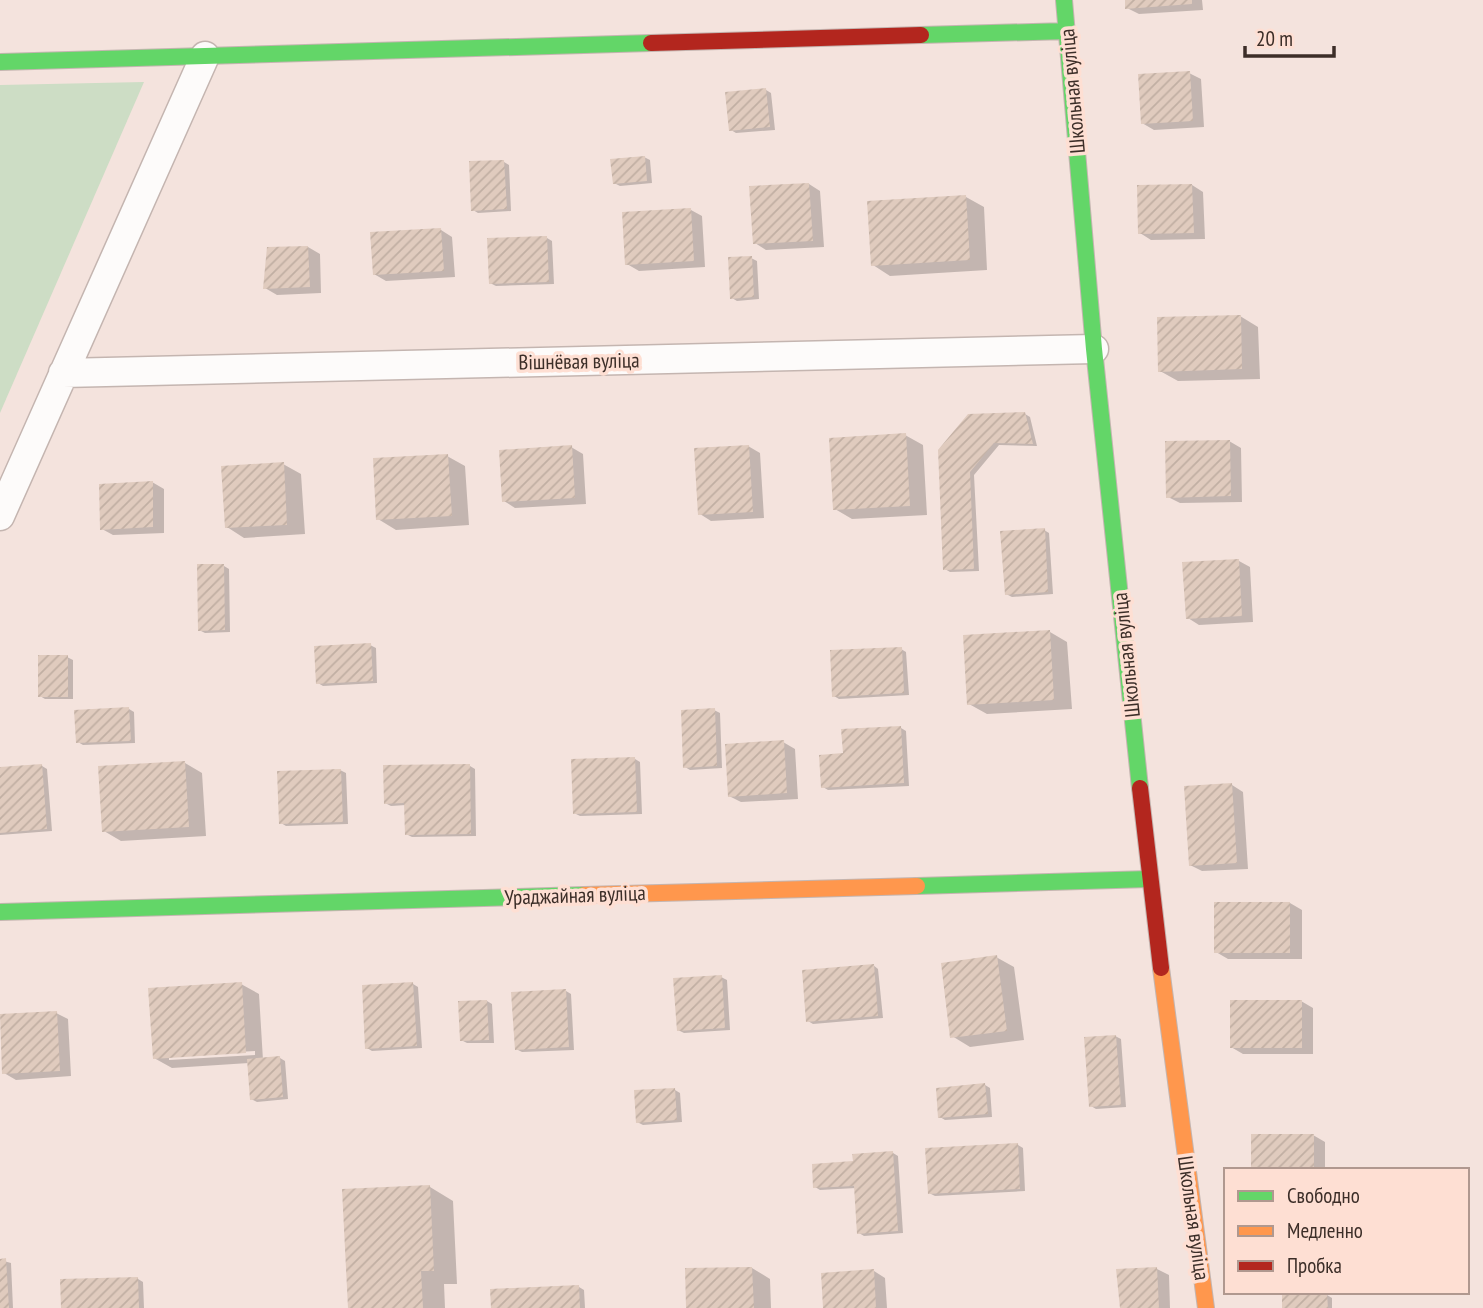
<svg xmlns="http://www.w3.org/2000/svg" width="1483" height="1308" font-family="'PT Sans Narrow',sans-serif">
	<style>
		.grass { fill: #cdddc5 }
		.shadow { fill: #0003; fill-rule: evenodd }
		.building { fill: url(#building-hatch) }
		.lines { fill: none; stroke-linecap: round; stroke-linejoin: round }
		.street-casing { stroke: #c4b5b0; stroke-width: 31 }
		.fast-casing { stroke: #c4b5b0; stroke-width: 18 }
		.slow-casing { stroke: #c4b5b0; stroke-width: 18 }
		.jam-casing { stroke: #c4b5b0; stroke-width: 18 }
		.street { stroke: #fdfbfa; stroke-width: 28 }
		.fast { stroke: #63d668; stroke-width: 16 }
		.slow { stroke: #ff974d; stroke-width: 16 }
		.jam { stroke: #b3261e; stroke-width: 16 }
		.labels { text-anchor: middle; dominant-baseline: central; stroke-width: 7; stroke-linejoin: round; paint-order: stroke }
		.street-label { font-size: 21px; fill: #3c2e28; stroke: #fedfd3 }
	</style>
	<defs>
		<pattern id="building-hatch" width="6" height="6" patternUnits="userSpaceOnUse" patternTransform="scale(1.75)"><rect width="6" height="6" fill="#e0cbbe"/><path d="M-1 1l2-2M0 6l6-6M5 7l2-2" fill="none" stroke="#c1afa3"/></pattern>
	</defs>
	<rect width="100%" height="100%" fill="#f4e3dd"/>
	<!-- grass -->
	<path class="grass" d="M144,82L0,413V85Z"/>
	<!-- shadow -->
	<path class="shadow" d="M1127,0H1202L1203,10L1139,14L1127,8Z
		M1189,73L1201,79L1204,127L1154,130L1142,123Z
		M766,90L771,93L775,130L736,133L731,130Z
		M644,157L650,160L652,183L620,186L614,183Z
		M504,162L509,165L511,211L478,213L473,210Z
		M809,184L820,191L824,247L766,250L755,243Z
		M1192,185L1203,192L1205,239L1151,240L1140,233Z
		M966,197L984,207L987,270L890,276L873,265Z
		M691,210L702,216L705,267L639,271L627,264Z
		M441,230L452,237L455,277L386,281L374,274Z
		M547,238L552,241L554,284L496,286L490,283Z
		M308,247L320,254L321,293L277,295L265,288Z
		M751,258L757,261L759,299L737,301L732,298Z
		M1240,316L1258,327L1260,379L1178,381L1160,371Z
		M1025,414L1030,417L1037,446L999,445L974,475L979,571L950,572L945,569L940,451Z
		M905,435L923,445L927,515L852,519L835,509Z
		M1229,441L1241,448L1242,502L1180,503L1168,497Z
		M748,446L760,453L764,518L711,521L700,514Z
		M571,447L583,454L586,504L515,508L504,501Z
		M447,456L465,466L469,525L396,530L378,519Z
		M283,464L301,474L305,534L244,538L227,527Z
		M152,482L164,489V533L113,535L102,529Z
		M1044,530L1049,533L1053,594L1012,597L1006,594Z
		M1239,561L1250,567L1253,622L1199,625L1188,618Z
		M224,566L229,569L230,632L205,633L199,630Z
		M1050,632L1067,642L1072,709L987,714L969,704Z
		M370,645L376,648L377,683L323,686L318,683Z
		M901,649L906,652L909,695L839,699L834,696Z
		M67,657L73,660V699H45L40,696Z
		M129,709L134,712L135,743L83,745L78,742Z
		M714,710L720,713L722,768L690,770L685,767Z
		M901,728L906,731L909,786L828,790L823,787L845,755Z
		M783,742L795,749L798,799L741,802L729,796Z
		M635,759L640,762L642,814L580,816L574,813Z
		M185,763L202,773L206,836L121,841L104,831Z
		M42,766L47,769L52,831L0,835V769Z
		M470,766L475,769L476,836L412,837L406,834V805L391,806L385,803Z
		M340,770L346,773L348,824L286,826L281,823Z
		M1232,785L1243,792L1248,869L1202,871L1190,865Z
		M1290,903L1302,910V959H1228L1216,952Z
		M996,957L1014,967L1024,1040L970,1047L952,1036Z
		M873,965L878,969L883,1018L813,1024L808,1021Z
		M721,977L727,980L730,1030L684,1033L678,1030Z
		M241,984L259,994L263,1060L280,1058L285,1061L288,1099L257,1102L251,1099L249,1063L172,1068L154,1058ZM255,1051V1055L169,1060V1056Z
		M413,984L418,987L422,1048L372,1051L367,1048Z
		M566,991L571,994L574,1050L522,1052L516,1049Z
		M487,1001L492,1004L494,1043H467L461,1040Z
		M1301,1001L1313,1008V1054H1243L1231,1047Z
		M56,1013L68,1019L71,1076L16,1080L4,1073Z
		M1115,1036L1121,1039L1126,1107L1096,1109L1091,1106Z
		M985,1085L990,1088L992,1117L945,1120L940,1117Z
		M675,1090L680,1093L682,1122L643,1125L637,1122Z
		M1313,1135L1325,1142V1170H1253Z
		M1018,1145L1023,1148L1025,1191L935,1196L929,1193Z
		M893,1153L898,1156L903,1233L864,1236L859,1233L856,1188L820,1190L815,1187L855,1163Z
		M430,1187L453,1201L457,1284H444L445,1308H350Z
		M0,1260L11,1263L13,1308H0Z
		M752,1268L770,1279L771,1308H687Z
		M1157,1269L1169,1275L1170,1308H1121Z
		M874,1271L885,1278L887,1308H824Z
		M138,1279L143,1282L144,1308H63Z
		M579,1287L584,1290L585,1308H493Z
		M1327,1295L1332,1298V1308H1284Z"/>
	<!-- building -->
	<path class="building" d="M1125,0H1192V4L1125,9Z
		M1190,71L1193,121L1141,124L1138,74Z
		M766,88L770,127L729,131L725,92Z
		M645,156L647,181L613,184L610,159Z
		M504,160L507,209L471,211L469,161Z
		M809,183L813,241L753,244L749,186Z
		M1192,184L1194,233L1138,234L1137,185Z
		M966,195L970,260L871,266L867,201Z
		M691,208L694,261L625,265L622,212Z
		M441,228L444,271L373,275L370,232Z
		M547,236L549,282L489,284L487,238Z
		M308,246L310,287L263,289L267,247Z
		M752,256L754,297L730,299L728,257Z
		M1241,315L1242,369L1158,372L1157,317Z
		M1025,412L1033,444L994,443L970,472L974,569L943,570L938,450L968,414Z
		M906,433L910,506L833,510L829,438Z
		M1230,440L1231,496L1166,498L1165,441Z
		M572,445L575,498L502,502L499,450Z
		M749,445L753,512L698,515L694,448Z
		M448,454L452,516L376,520L373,458Z
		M284,462L287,525L225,528L221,466Z
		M153,481V527L100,530L99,484Z
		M1045,528L1048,592L1005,595L1000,531Z
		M1239,559L1242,616L1186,619L1182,562Z
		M197,564H224L225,630L198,631Z
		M1050,630L1054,700L967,705L963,635Z
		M371,643L373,681L316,684L314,646Z
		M902,647L904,693L832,697L830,650Z
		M38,655H68V697H38Z
		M129,707L131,741L76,743L74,710Z
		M715,708L717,766L683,768L681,710Z
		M901,726L904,783L821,788L819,755L843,753L841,729Z
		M784,740L787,793L728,797L725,744Z
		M635,757L637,812L573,814L571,759Z
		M185,761L189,827L102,832L98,766Z
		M42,764L47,829L0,833V767Z
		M470,764L471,834L405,835L404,803L384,804L383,765Z
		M341,769L343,822L279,824L277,771Z
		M1232,783L1237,863L1189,866L1184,786Z
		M1214,902H1290V953H1214Z
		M997,955L1007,1031L950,1038L941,963Z
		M874,964L878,1016L806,1022L802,970Z
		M722,975L725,1028L677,1031L673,978Z
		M242,982L246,1053L153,1059L148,988Z
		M413,982L417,1046L365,1049L362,985Z
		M566,989L569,1047L515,1050L511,992Z
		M487,1000L489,1040L460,1041L458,1001Z
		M1230,1000H1302V1048H1230Z
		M57,1011L60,1071L2,1074L0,1014Z
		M1116,1035L1121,1105L1089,1107L1084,1037Z
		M280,1056L283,1097L250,1100L247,1059Z
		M985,1083L988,1114L938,1118L936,1088Z
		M675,1088L677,1120L636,1123L634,1090Z
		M1251,1134H1314V1170H1251Z
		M1018,1143L1020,1189L928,1194L925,1148Z
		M893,1151L898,1231L857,1234L854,1186L813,1188L812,1164L853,1161L852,1154Z
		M430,1185L434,1271H421L423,1308H348L342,1189Z
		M6,1258L9,1308H0V1259Z
		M752,1267L754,1308H686L685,1268Z
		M1157,1267L1159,1308H1120L1116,1269Z
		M874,1269L876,1308H823L821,1273Z
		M138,1277L139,1308H61L60,1279Z
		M579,1285L580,1308H491L490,1289Z
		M1327,1294L1328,1308H1282V1295Z"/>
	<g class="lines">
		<!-- street casing -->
		<g class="street-casing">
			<path id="street" d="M63,373L1094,349
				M0,516L205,56"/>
		</g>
		<!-- fast casing -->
		<g class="fast-casing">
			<path id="fast" d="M1064,0L1094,349L1140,788
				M921,35L1067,31
				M0,62L651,43
				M917,886L1149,879
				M0,912L584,895"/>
		</g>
		<!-- slow casing -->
		<g class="slow-casing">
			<path id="slow" d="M584,895L917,886
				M1161,968L1206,1308"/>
		</g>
		<!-- jam casing -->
		<g class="jam-casing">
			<path id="jam" d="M651,43L921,35
				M1140,788L1161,968"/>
		</g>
		<!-- street -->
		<use href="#street" class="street"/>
		<!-- fast -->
		<use href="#fast" class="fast"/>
		<!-- slow -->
		<use href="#slow" class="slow"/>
		<!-- jam -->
		<use href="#jam" class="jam"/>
	</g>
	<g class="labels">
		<!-- street labels -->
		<g class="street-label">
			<text transform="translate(1072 91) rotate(-95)">Школьная вуліца</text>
			<text transform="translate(579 361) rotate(-1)">Вішнёвая вуліца</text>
			<text transform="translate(1126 655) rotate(-96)">Школьная вуліца</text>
			<text transform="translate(575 895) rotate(-2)">Ураджайная вуліца</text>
			<text transform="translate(1194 1218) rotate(82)">Школьная вуліца</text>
		</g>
	</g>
	<!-- legend -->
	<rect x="1224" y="1168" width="245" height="126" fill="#fedfd3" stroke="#b0988f" stroke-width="2"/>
	<rect x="1238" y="1191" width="35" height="10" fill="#63d668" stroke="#b0988f" stroke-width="2"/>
	<text x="1287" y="1203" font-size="21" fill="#3c2e28">Свободно</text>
	<rect x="1238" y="1226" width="35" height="10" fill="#ff974d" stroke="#b0988f" stroke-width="2"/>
	<text x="1287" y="1238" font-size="21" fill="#3c2e28">Медленно</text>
	<rect x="1238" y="1261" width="35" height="10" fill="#b3261e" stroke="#b0988f" stroke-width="2"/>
	<text x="1287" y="1273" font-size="21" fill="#3c2e28">Пробка</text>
	<!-- scale -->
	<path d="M1245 46v10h89v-10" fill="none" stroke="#3c2e28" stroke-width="3.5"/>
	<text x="1256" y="46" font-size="21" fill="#3c2e28" stroke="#fedfd3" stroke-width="5" paint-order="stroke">20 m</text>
</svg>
